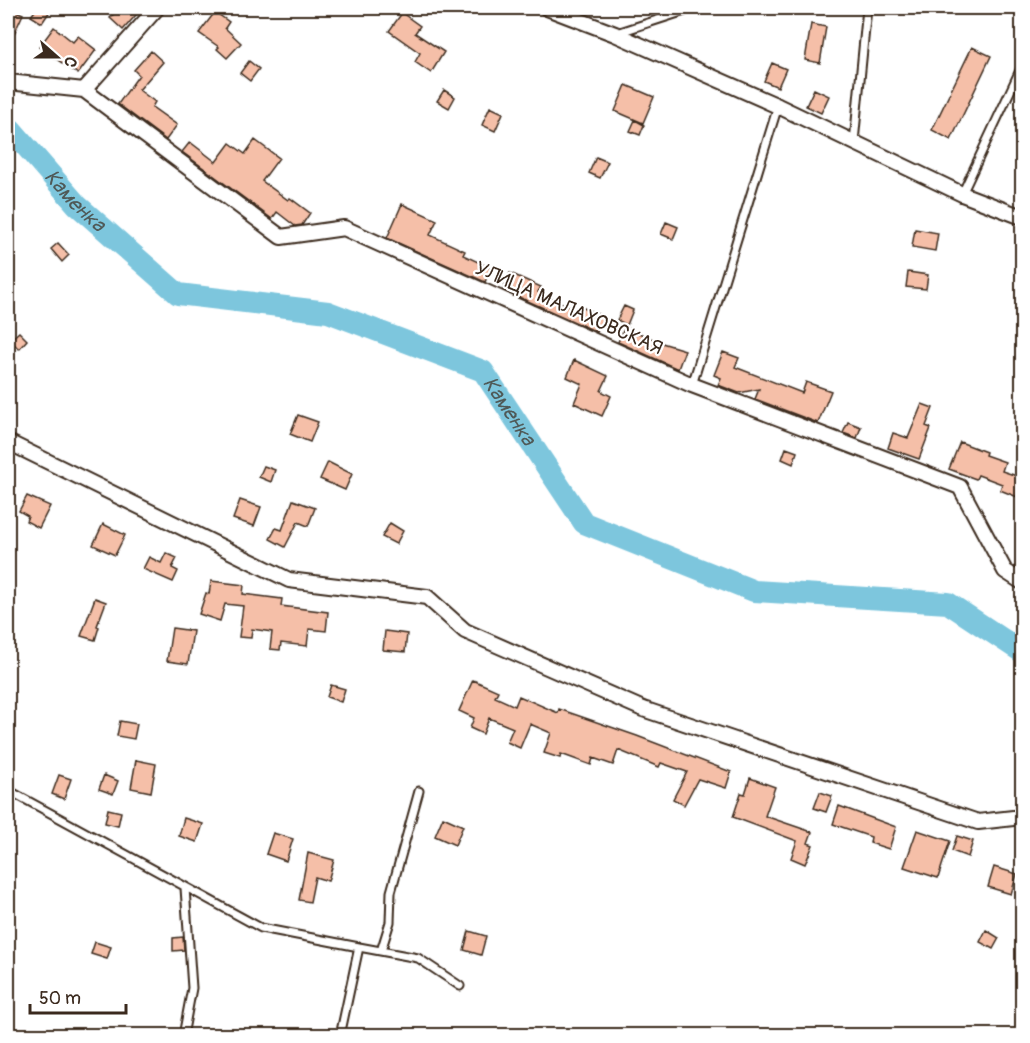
<svg xmlns="http://www.w3.org/2000/svg" width="1030" height="1043" font-family="Pangolin,sans-serif">
	<style>
		.lines { fill: none; stroke-linecap: round; stroke-linejoin: round }
		.river { stroke: #7dc6dd; stroke-width: 22 }
		.building { fill: #f5bfa8; stroke: #3b2a1e; stroke-width: 1.5 }
		.lane-casing { stroke: #3b2a1e; stroke-width: 11 }
		.street-casing { stroke: #3b2a1e; stroke-width: 18 }
		.lane { stroke: #fff; stroke-width: 7 }
		.street { stroke: #fff; stroke-width: 14 }
		.labels { text-anchor: middle; dominant-baseline: central; stroke-width: 4.5; stroke-linejoin: round; paint-order: stroke }
		.street-label { font-size: 20px; fill: #3b2a1e; stroke: #fff }
		.water-label { font-size: 21px; font-style: italic; fill: #4f5957; stroke: #fff }
	</style>
	<rect width="100%" height="100%" fill="#fff"/>
	<filter id="ink" filterUnits="userSpaceOnUse"><feTurbulence type="fractalNoise" baseFrequency=".0167" numOctaves="2"/><feDisplacementMap in="SourceGraphic" scale="12" xChannelSelector="R" yChannelSelector="G"/><feConvolveMatrix kernelMatrix="1 2 1 2 8 2 1 2 1" color-interpolation-filters="sRGB"/></filter>
	<g filter="url(#ink)">
		<g class="lines">
			<!-- river -->
			<path class="river" id="s1" d="M8,129H11L77,205L178,294L328,312L483,371L584,523L754,591L948,603L1022,652"/>
		</g>
		<!-- building -->
		<path class="building" d="M8,8L23,14L8,47Z
			M37,8H52L42,23L31,16Z
			M119,8H142L123,30L110,18Z
			M215,12L229,22L225,28L241,43L227,58L217,49L219,47L199,33Z
			M402,13L420,26L415,33L444,52L431,73L415,62L420,53L389,31Z
			M811,24L826,27L820,63L805,60Z
			M54,27L73,42L78,36L96,50L78,74L39,47Z
			M972,47L991,56L951,140L932,130Z
			M151,51L163,62L139,90L155,102L152,107L177,125L166,140L118,104L139,75L134,70Z
			M249,61L259,69L250,81L240,73Z
			M772,63L786,69L778,87L764,81Z
			M626,85L654,97L643,123L615,111Z
			M814,89L829,96L821,113L806,106Z
			M444,90L455,97L449,108L437,101Z
			M490,107L503,113L495,131L482,125Z
			M635,120L644,125L640,135L630,131Z
			M255,140L279,158L262,181L288,200L290,198L310,213L302,225L295,226L277,212L272,219L182,152L190,142L216,162L230,143L245,154Z
			M596,157L608,162L600,178L589,173Z
			M402,204L437,220L430,235L465,251L463,255L491,268L485,282L387,238Z
			M666,222L678,227L673,239L661,234Z
			M915,229L938,233L935,251L912,247Z
			M58,243L69,255L62,262L51,249Z
			M908,272L928,275L926,289L906,287Z
			M510,273L541,287L538,292L577,310L579,306L604,317L597,332L503,290Z
			M624,306L633,310L627,325L617,320Z
			M625,327L662,343L685,350L678,369L618,342Z
			M19,332L27,340L19,349L10,340Z
			M723,352L739,358L735,367L802,393L806,382L831,391L818,423L755,399L759,389L739,393L718,385L721,378L714,375Z
			M574,360L608,376L601,391L611,396L602,416L574,403L582,384L567,377Z
			M922,404L933,408L926,426L931,428L919,459L888,448L893,433L908,438Z
			M298,415L318,422L310,442L290,434Z
			M848,422L861,427L857,438L843,433Z
			M960,442L986,452L985,455L1005,462L1002,471L1023,478V492L1020,498L1000,490L1002,484L978,475L976,479L949,469Z
			M786,448L797,452L793,464L782,459Z
			M328,462L352,474L345,490L320,479Z
			M264,466L275,470L271,482L259,477Z
			M27,496L50,506L39,528L26,521L28,516L19,511Z
			M240,500L261,507L254,526L233,519Z
			M293,500L315,508L308,526L298,522L285,547L270,539L276,528L282,530Z
			M390,523L403,531L396,544L382,537Z
			M103,524L125,535L115,555L93,545Z
			M166,553L177,558L172,568L178,571L173,582L143,569L149,557L161,563Z
			M211,581L244,585L243,594L282,599L281,606L328,612L326,631L309,629L307,646L281,643L280,650L270,649L272,632L252,629L251,638L239,637L243,606L225,604L220,621L199,614L206,593L209,594Z
			M95,598L106,602L97,626L99,627L95,640L81,636Z
			M172,628L193,631L188,664L167,661Z
			M385,631L407,634L405,652L383,650Z
			M473,680L498,691L495,697L515,706L519,696L558,713L559,709L637,736L731,772L726,788L698,779L684,805L673,799L687,772L661,763L659,767L618,750L613,765L593,758L591,765L561,754L560,758L544,753L551,733L530,724L520,748L507,742L513,728L489,718L483,734L470,728L474,718L459,711Z
			M331,685L345,689L341,702L327,697Z
			M120,721L137,724L134,739L117,736Z
			M136,760L156,764L151,792L131,788Z
			M59,775L71,779L64,799L52,794Z
			M104,775L118,781L113,794L99,789Z
			M750,778L775,787L765,816L812,832L808,843L813,845L805,864L791,858L797,841L733,817L741,793L745,794Z
			M820,792L832,796L826,812L814,808Z
			M839,806L896,827L889,849L870,843L871,837L833,824Z
			M108,809L121,812L118,826L105,823Z
			M443,817L463,826L455,845L435,836Z
			M184,818L203,824L197,842L179,836Z
			M917,830L950,841L938,878L904,867Z
			M273,833L293,839L286,861L266,854Z
			M957,836L973,841L968,857L952,851Z
			M308,853L334,860L328,881L315,877L310,902L299,900Z
			M994,867L1017,874L1011,894L988,887Z
			M986,930L999,938L993,949L980,942Z
			M469,931L486,936L481,955L464,950Z
			M183,937L184,950L173,951V938Z
			M95,942L111,947L107,959L91,954Z"/>
		<g class="lines">
			<!-- lane casing -->
			<g class="lane-casing">
				<path id="lane" d="M617,33L694,8
					M854,142L867,8
					M962,194L1022,66
					M692,385L778,106
					M8,790L261,928L359,947L340,1036
					M359,947L418,958L460,986
					M381,951L390,922L391,892L419,791
					M183,1036L192,988L185,888"/>
			</g>
			<!-- street casing -->
			<g class="street-casing">
				<path id="street" d="M547,8L615,34L778,106L962,194L1022,217
					M8,82L84,90L157,8
					M84,90L281,237L344,228L692,385L960,487L1005,571L1022,582
					M8,442L289,580L427,597L465,631L643,709L978,822L1022,817"/>
			</g>
			<!-- lane -->
			<use href="#lane" class="lane"/>
			<!-- street -->
			<use href="#street" class="street"/>
		</g>
	</g>
	<g class="labels">
		<!-- street labels -->
		<g class="street-label">
			<text transform="translate(569 308) rotate(24)">УЛИЦА МАЛАХОВСКАЯ</text>
		</g>
		<!-- water labels -->
		<g class="water-label">
			<text stroke="none"><textPath href="#s1" startOffset="99">Каменка</textPath></text>
			<text stroke="none"><textPath href="#s1" startOffset="603">Каменка</textPath></text>
		</g>
	</g>
	<!-- margin -->
	<rect width="1030" height="1043" fill="none" stroke="#fff" stroke-width="30"/>
	<rect x="15" y="15" width="1000" height="1013" fill="none" stroke="#3b2a1e" stroke-width="2" filter="url(#ink)"/>
	<!-- north arrow -->
	<g transform="translate(57 57) rotate(111)" stroke="#ffffff" stroke-width="4.5" paint-order="stroke">
	<path d="M0-4.5L10 22L0 15L-10 22Z" fill="#3b2a1e"/>
	<text y="-9" font-size="16" font-weight="bold" text-anchor="middle" fill="#3b2a1e">С</text>
	</g>
	<!-- scale -->
	<path d="M30 1004v9h96v-9" fill="none" stroke="#3b2a1e" stroke-width="3"/>
	<text x="39" y="1004" font-size="18" fill="#3b2a1e" stroke="#ffffff" stroke-width="4.5" paint-order="stroke">50 m</text>
</svg>
